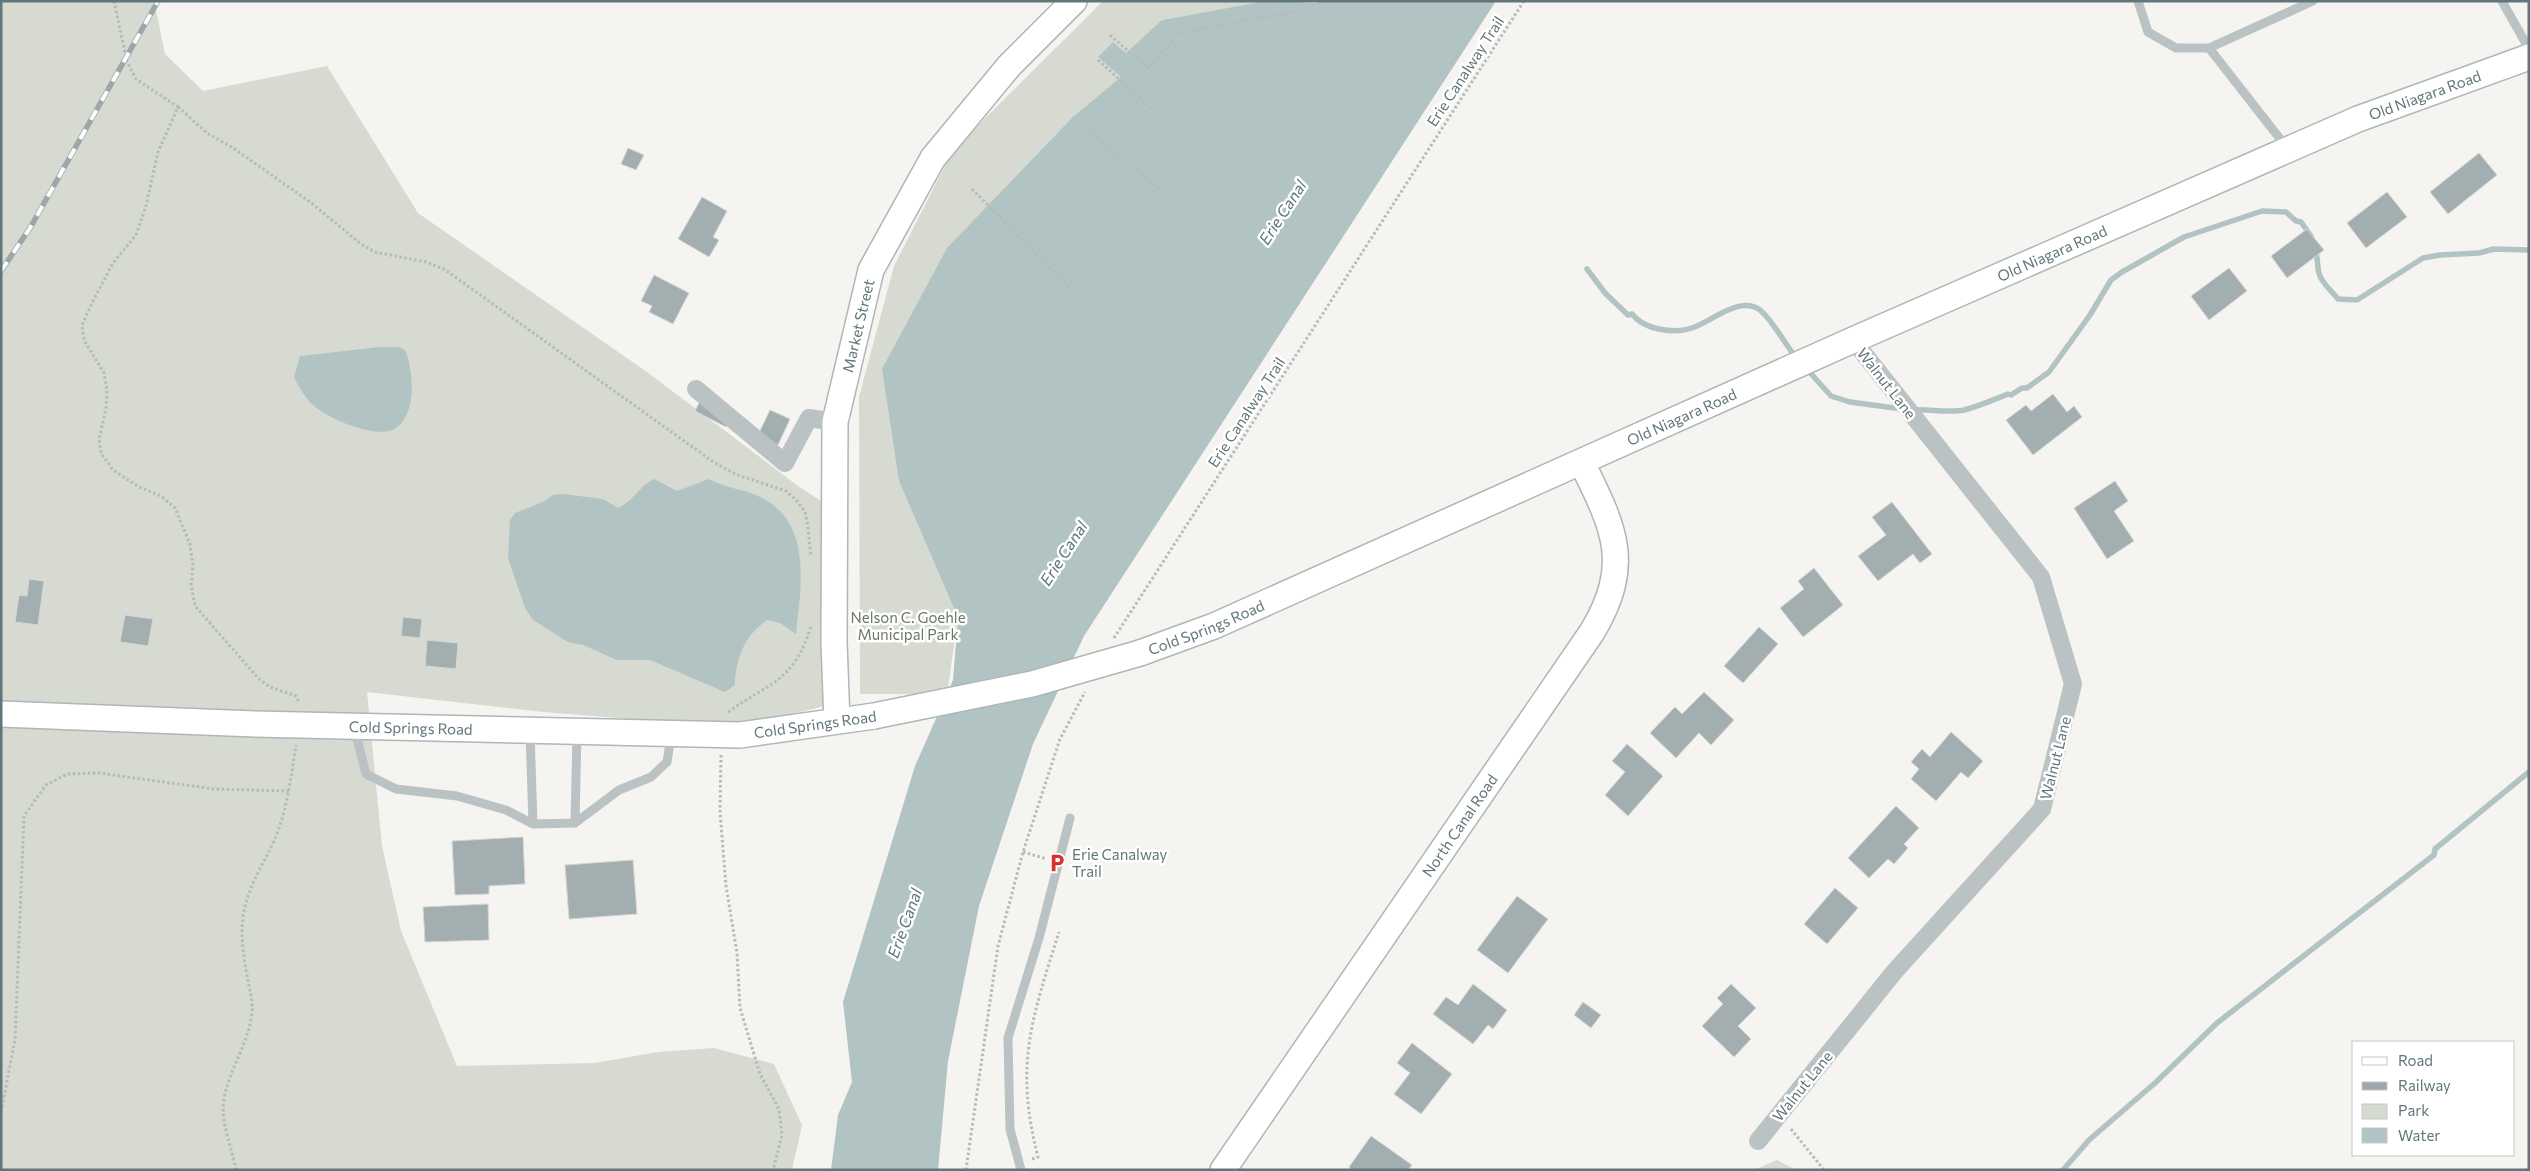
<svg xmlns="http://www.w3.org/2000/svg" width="2530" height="1171" font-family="Commissioner,sans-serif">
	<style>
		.green { fill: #d6dad1 }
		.water { fill: #b2c3c3 }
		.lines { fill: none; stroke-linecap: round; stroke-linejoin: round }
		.stream { stroke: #b2c3c3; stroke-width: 5.5 }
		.building { fill: #a3aeb1; stroke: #d6d6d4 }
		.secondary-casing { stroke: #aeb6b8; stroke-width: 28 }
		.path { stroke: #b6babb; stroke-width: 3; stroke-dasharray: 2.5 2.5; stroke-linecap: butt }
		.lane { stroke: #bbc2c3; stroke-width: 9 }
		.street { stroke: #bbc2c3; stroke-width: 18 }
		.secondary { stroke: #fff; stroke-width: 25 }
		.rail-casing { stroke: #9da6a9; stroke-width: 5.5 }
		.rail { stroke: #fff; stroke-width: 4; stroke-dasharray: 11; stroke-linecap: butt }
		.secondary-bridge-casing { stroke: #aeb6b8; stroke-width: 28; stroke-linecap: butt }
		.secondary-bridge { stroke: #fff; stroke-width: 25 }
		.labels { text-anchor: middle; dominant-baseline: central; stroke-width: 5; stroke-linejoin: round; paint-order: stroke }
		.street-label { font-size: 15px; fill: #61767b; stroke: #fff }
		.park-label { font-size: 15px; fill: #6c7964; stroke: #fff }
		.poi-label { font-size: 15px; fill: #61767b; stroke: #fff; text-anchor: start }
		.water-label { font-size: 16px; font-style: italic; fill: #5c7678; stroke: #fff }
	</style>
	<rect width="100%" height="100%" fill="#f5f4f1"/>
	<!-- green -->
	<path class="green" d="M1,1H158L155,5L165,54L203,91L327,66L418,213L647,372L798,486L835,510L825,706L763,721L693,724L543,712L367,692L382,846L401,931L457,1066L595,1063L658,1052L714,1048L774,1064L802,1125L792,1170H1Z
		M1103,1H1265L1162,20L899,481L958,618L947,694H860L859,397L894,266L953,150Z
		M1777,1160L1796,1170H1754Z"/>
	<!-- water -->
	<path class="water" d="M1265,1L1316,3L1322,1H1496L1084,636L1033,744L979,906L948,1061L938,1170H831L838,1115L852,1082L843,1002L915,766L953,680L958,618L899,481L882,369L947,248L1072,118L1121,77L1098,57L1113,42L1126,53L1162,20Z
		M379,347H399L405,350C414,371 418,418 392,430C373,438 327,418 313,405C305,398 299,387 294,377L300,356Z
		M654,479L677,491L709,479C725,488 744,489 760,497C813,522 801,587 796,634L780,623L767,620C744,636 736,658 735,685L725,692L650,660H617L583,645L568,642L533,620L525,608L508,558L510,520L515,513L543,502L553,495L563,494L603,499L618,508C634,501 639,486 654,479Z"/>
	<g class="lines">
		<!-- stream -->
		<path class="stream" d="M2315,249C2318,257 2317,266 2319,273C2321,283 2332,291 2338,299L2357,300L2423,258L2440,255L2479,253L2494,249L2529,250
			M1587,269L1605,293L1628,315L1632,314C1644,330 1674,334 1692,328C1711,322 1739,295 1760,310C1771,318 1787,347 1797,359
			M1805,367L1831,396L1850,402L1902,409
			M1913,410C1928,409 1951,413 1964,410C1979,406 1993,400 2008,394L2011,395L2022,388H2027L2049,372L2090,315L2111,280L2122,272L2184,237L2262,211L2286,212L2296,221L2301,222L2311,236
			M2063,1170L2089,1140L2155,1083L2217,1023L2434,855L2435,849L2529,772"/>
	</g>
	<!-- building -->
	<path class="building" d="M628,148L644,155L636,170L621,164Z
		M2479,153L2497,175L2448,214L2430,192Z
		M2387,192L2407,217L2366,248L2347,223Z
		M702,197L727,211L713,237L719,240L709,257L678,239Z
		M2307,229L2324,250L2287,278L2271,256Z
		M2229,268L2247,291L2209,320L2191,296Z
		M654,275L689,293L673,324L649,312L652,306L641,301Z
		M2053,394L2067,412L2074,406L2082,417L2033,455L2006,420L2026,405L2031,411Z
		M703,395L735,412L726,427L695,411Z
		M770,410L790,419L778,445L758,435Z
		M2115,481L2128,501L2114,511L2134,541L2107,559L2074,508Z
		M1892,502L1932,554L1920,563L1913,554L1878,581L1858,556L1886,535L1872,517Z
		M1814,568L1843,605L1803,637L1780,608L1804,589L1798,581Z
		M29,579L44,581L38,625L15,622L19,595L27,596Z
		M125,615L153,619L148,646L120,642Z
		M403,617L422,619L420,638L401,636Z
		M1759,627L1778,644L1743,683L1724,666Z
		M427,640L458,643L456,669L425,666Z
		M1704,692L1734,720L1711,745L1699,733L1676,758L1650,733L1675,707L1682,714Z
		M1951,732L1983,761L1968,778L1961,772L1936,801L1911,779L1919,769L1911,762L1922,749L1930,757Z
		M1627,744L1663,776L1628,816L1605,795L1625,772L1612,761Z
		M1896,806L1919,828L1904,844L1908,848L1894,864L1888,859L1869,878L1848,858Z
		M523,837L525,884L489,886V894L455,895L452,841Z
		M633,860L637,914L569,919L565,865Z
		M1835,888L1858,908L1827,944L1804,924Z
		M1517,896L1548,919L1508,973L1477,950Z
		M488,904L489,940L425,942L423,907Z
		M1473,984L1507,1010L1493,1029L1488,1025L1473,1044L1433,1014L1446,997L1458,1005Z
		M1731,984L1756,1008L1738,1026L1751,1039L1734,1057L1702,1026L1723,1004L1717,998Z
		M1583,1002L1601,1015L1591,1028L1574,1015Z
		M1412,1043L1452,1074L1421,1114L1394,1094L1410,1073L1397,1063Z
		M1371,1136L1412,1165L1408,1170H1352L1349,1167Z"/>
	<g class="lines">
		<!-- secondary casing -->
		<g class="secondary-casing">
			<g id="secondary">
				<path id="s1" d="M1140,653L1214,626L1853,340L2358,119L2529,57"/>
				<path id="s2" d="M1,714L255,724L740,735L874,716"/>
				<path id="s3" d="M837,721L834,642L835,422L871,270L933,158L1009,66L1074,1"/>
				<path id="s4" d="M1223,1170L1592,632C1633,564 1614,528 1582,463"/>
			</g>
		</g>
		<!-- path -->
		<path class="path" d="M114,1L127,62L136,79L178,107L158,152L146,206L136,235L113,263L94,299L82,325L84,340L104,373L107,390L106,408L99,440L101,453L113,470L139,487L161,496L175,508L190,544L193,566L191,585L195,606L259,679L270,687L296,696L299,703
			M1110,35L1148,68L1179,33L1303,10
			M1098,60L1152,109
			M178,107L207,133L233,148L310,202L361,244L375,252L426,262L444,269L712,461L735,474L786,491L797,501L805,512L807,521L811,556
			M1072,118L1181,206
			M972,189L1077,295
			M1114,638L1524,1
			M728,712C770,682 794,682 811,626
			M721,755L720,812L726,886L737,953L740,1008L760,1074L779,1109L782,1135L773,1170
			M1023,852L1047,859
			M1,1112L15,1040L24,816L46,785L67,774L99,773L214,789L289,791
			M1791,1129L1824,1170
			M1032,1159L1038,1157C1014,1065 1032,1018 1059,932
			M236,1170C232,1148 220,1121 224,1099C229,1069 249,1043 252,1013C253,999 249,988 247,975C243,955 240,931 244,911C249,885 263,865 274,841C287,811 291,777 296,745
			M966,1170L998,946L1023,852L1060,739L1085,692"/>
		<!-- lane -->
		<path class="lane" d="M2138,1L2148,32L2176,48H2209L2313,1
			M2502,1L2529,49
			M2209,48L2288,149
			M354,727L366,774L396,789L457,796L506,810L533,824L575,823L619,790L651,777L667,762L671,736
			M530,731L533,824
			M575,823L577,733
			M1021,1170L1010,1129L1008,1038L1039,938L1070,818"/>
		<!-- street -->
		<path class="street" d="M696,389L785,463L809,418L835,422
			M1758,1141L1895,971L2042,809L2073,684L2041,577L1853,340"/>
		<!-- secondary -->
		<use href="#secondary" class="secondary"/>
		<!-- rail casing -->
		<g class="rail-casing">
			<path id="rail" d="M1,271L30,228L158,1"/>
		</g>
		<!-- rail -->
		<use href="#rail" class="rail"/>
		<!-- secondary-bridge casing -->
		<g class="secondary-bridge-casing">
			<path id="secondary-bridge" d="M874,716L1032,684L1140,653"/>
		</g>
		<!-- secondary-bridge -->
		<use href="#secondary-bridge" class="secondary-bridge"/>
	</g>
	<!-- icons -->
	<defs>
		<g id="parking-bare" transform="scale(1.5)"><path d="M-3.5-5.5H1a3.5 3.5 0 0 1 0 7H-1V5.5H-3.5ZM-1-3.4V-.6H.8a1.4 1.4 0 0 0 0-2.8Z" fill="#dc2e2a" stroke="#fff" stroke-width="2.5" paint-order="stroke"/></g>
	</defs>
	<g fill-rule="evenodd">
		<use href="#parking-bare" x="1057" y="863"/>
	</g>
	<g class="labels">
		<!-- street labels -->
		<g class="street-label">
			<text transform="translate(1465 71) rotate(-57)">Erie Canalway Trail</text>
			<text stroke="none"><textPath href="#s1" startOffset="1401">Old Niagara Road</textPath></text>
			<text stroke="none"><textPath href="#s1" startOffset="996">Old Niagara Road</textPath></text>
			<text stroke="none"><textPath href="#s3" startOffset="398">Market Street</textPath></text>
			<text transform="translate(1887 383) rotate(52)">Walnut Lane</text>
			<text transform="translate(1246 412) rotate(-57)">Erie Canalway Trail</text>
			<text stroke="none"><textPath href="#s1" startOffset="591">Old Niagara Road</textPath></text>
			<text stroke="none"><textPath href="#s1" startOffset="71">Cold Springs Road</textPath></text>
			<text transform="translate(815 724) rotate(-8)">Cold Springs Road</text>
			<text stroke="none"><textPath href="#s2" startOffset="410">Cold Springs Road</textPath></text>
			<text transform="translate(2055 758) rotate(-76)">Walnut Lane</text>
			<text stroke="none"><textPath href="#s4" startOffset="418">North Canal Road</textPath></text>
			<text transform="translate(1802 1086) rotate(-51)">Walnut Lane</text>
		</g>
		<!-- park labels -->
		<g class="park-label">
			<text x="908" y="617">Nelson C. Goehle<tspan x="908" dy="17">Municipal Park</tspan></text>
		</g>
		<!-- poi labels -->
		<g class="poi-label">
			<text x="1072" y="854">Erie Canalway<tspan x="1072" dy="17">Trail</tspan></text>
		</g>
		<!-- water labels -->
		<g class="water-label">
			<text transform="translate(1282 212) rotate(-57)">Erie Canal</text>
			<text transform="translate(1063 553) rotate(-57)">Erie Canal</text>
			<text transform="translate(904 923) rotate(-70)">Erie Canal</text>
		</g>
	</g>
	<!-- border -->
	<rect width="2530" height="1171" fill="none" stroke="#61767b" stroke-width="5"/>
	<!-- legend -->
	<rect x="2352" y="1041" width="162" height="115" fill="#ffffff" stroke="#c0c8ca"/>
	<rect x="2362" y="1057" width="25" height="8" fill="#ffffff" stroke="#c0c8ca"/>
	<text x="2398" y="1066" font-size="15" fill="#61767b">Road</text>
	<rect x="2362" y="1082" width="25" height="8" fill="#9da6a9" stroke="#c0c8ca"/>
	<text x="2398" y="1091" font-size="15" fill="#61767b">Railway</text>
	<rect x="2362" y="1104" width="25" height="15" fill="#d6dad1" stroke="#c0c8ca"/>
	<text x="2398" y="1116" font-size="15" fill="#61767b">Park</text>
	<rect x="2362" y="1128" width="25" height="15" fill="#b2c3c3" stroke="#c0c8ca"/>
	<text x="2398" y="1141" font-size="15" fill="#61767b">Water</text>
</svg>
